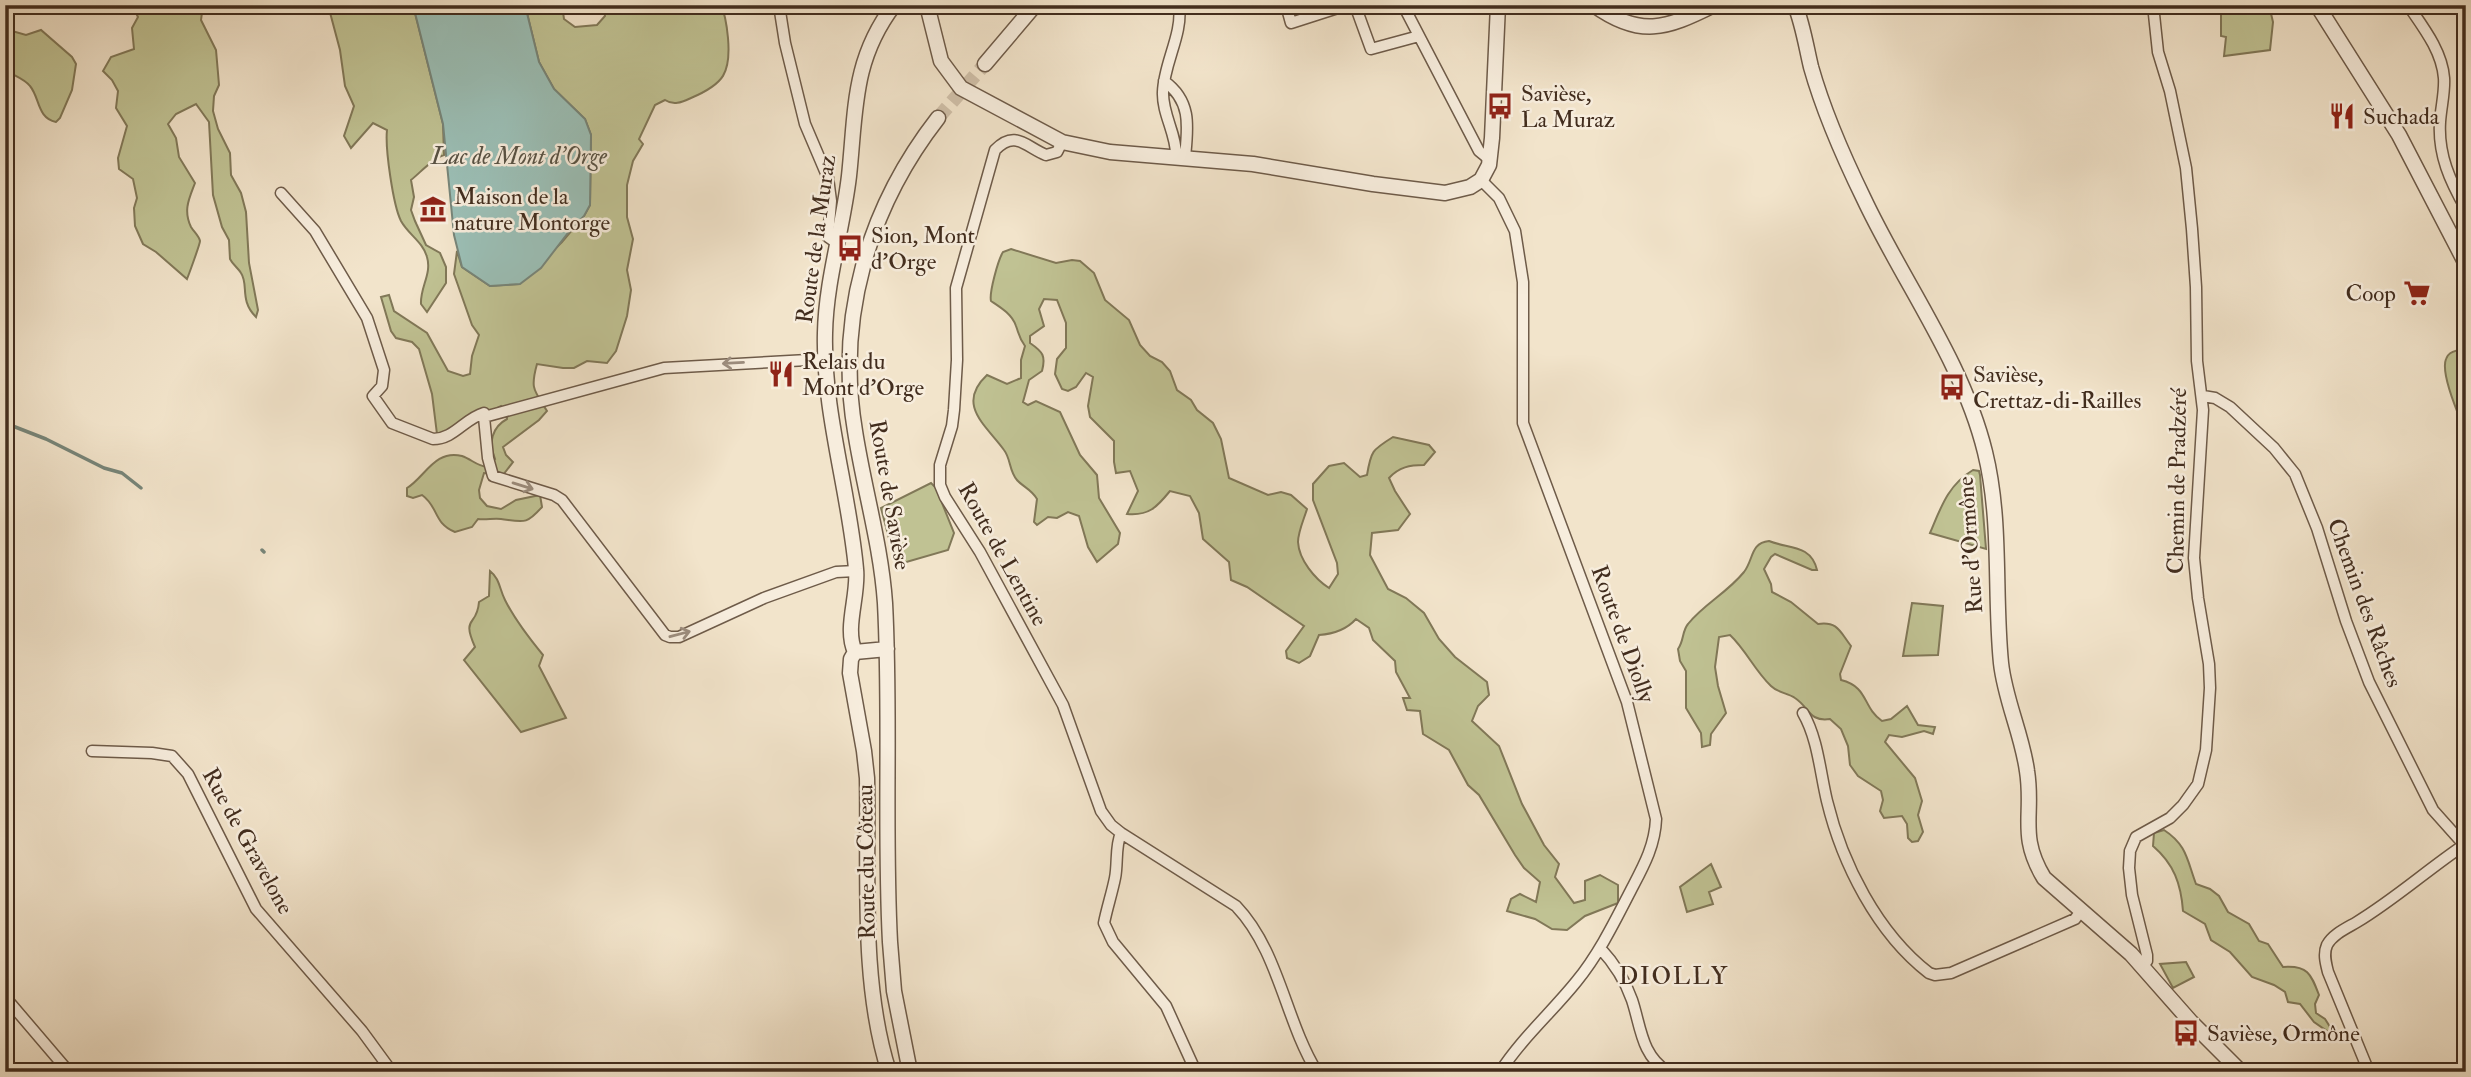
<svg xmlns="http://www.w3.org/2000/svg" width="2471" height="1077" font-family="'IM FELL Double Pica',serif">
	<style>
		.green { fill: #c0c293; stroke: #817858; stroke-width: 2 }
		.water { fill: #9bbfb6; stroke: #778579; stroke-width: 2 }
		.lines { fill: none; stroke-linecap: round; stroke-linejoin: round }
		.stream { stroke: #778579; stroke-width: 3.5 }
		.tertiary-tunnel { stroke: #cfbfa8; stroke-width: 14; stroke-dasharray: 14 7; stroke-linecap: butt }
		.minor-casing { stroke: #6e5b49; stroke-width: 13 }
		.tertiary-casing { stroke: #6e5b49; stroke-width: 17 }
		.minor { stroke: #f7eddd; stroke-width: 10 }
		.tertiary { stroke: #f7eddd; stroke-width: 14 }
		.oneway { stroke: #9c8d7e }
		.labels { text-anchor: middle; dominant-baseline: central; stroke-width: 5; stroke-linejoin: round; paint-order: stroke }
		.poi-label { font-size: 23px; fill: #422d1e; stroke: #f7eddd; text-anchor: start }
		.street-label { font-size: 23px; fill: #422d1e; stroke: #f7eddd }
		.water-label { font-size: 24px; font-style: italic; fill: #585244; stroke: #f7eddd }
		.neighbourhood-label { font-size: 24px; letter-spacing: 2px; fill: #422d1e; stroke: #f7eddd }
	</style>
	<rect width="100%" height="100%" fill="#f2e4cb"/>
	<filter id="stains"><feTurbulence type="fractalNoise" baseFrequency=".00286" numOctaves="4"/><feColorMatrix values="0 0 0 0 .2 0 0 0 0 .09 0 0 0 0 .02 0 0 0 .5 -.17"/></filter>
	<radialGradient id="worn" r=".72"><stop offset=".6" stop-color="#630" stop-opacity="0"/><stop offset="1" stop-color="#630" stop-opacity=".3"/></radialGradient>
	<!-- green -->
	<path class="green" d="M132,5H203L201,20L216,50L218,73L219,85L214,96L213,111L218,129L230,153L231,175L241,193L246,212L249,263L258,310L256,317C239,300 249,285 241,273C238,268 233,265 230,259L229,240L222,227L213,195L209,122L196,104L176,114L168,124L176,138L179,157L195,183C189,199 183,210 191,227C194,232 199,236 200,241C200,244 189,274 187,279L156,252L143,244L135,226L134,208L137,198L133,179L119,169L118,158L127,126L116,108L118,91L112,80L103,71L111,57L134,49L132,28L138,17Z
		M328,5H413L443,124L444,155C433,158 421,172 411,180L414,197L411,210L415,221L426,245L440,253L446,267V283L427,312L421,304C420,287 432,274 427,257C423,242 408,234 401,221C393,205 385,148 387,130L373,123L351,148L344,136L354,106L345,86L340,50Z
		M525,5H562L564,19L575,27L597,25L605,16L602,5H721C726,16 727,27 728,38C731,73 724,84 691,98C682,102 674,106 665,100L655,105L639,139L643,144L633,161L627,185V217L633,239L627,270L631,290L627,316L616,351L607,363L587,361L574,368H563L537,364C530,389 534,390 547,411L539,420L503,447L506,455L513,462L503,475L484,473L479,490L480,498L487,506L501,509L516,500L540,495L542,507C526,525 524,522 501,519C494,518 486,520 478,519L472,527L455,532C433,523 439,507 422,495L413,498L407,496V488C425,477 435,449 462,456C471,459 477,466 487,467L495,459C488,443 492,427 507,419V411L501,406L452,433L437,434L432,394L419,349L412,342L396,338L391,331L381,297L389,295L394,311L427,333L448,371L463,376L470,374L472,356L479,335L472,325L454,274L457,251L462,267L490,286L519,284L562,242L584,216L590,205L591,135L585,119L554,89L539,62Z
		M2236,5H2269L2273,22L2270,50L2224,56L2226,37L2221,36V8Z
		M5,29L26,35L41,30L72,57L76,64L72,90L60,118L56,122C37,118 40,98 30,86C25,79 13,75 5,70Z
		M1011,249L1056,263L1072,260L1080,261L1094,273L1105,300L1129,320L1140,345L1150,356L1162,362L1170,371L1177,390L1191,400L1197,410L1213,423L1221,439L1229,478L1268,495L1281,492L1291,495L1307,509C1304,519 1298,532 1298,542C1299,560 1315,579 1329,588L1338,574L1337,563L1313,500V484L1329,466L1344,463L1360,477L1367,475C1371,451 1372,450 1393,437L1429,445L1435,452L1424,465C1410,465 1399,467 1389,478L1395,491L1410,514L1398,530L1372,533L1370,555L1388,589L1406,598L1424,613L1439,639L1455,657L1487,682L1489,695L1478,706L1472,721L1499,746L1522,804L1544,845L1559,864L1555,877L1574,903L1585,900V881L1600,875L1618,885V903L1585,916L1567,930L1552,929L1535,919L1507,911L1511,899L1520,894L1536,902L1540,882L1524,868L1515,855L1479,795L1468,785L1449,750L1423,734L1420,711L1407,710L1403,698H1410L1396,672L1395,661L1373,640L1369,628L1356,619C1346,630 1334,634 1319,635L1310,656L1299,663L1287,658L1286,651L1304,626L1247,587L1231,580L1229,562L1203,539L1199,513L1190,496L1170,491C1157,507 1149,516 1127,514L1138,491L1130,471L1116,473L1114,462V441L1090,417L1088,406L1093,377L1086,373L1076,387L1068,391L1062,389L1055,374L1057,359L1066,348V323L1057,300L1044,299L1039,309L1044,326L1030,336V343C1043,352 1046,356 1042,371L1029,380L1023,402L1028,405L1036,401L1060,412L1080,455L1097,475L1099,498L1120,533L1118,544L1097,562L1088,547L1079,516L1068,512L1057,518L1048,517L1037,525L1034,522L1037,499C1031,489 1023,487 1017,480C1009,471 1011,459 1004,450C987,426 955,405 987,375L1007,384L1021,378V360L1025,346C1019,338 1019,334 1016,326C1012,314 1000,307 991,301C989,293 998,260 1003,252Z
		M2458,350L2466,353V434C2460,418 2440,374 2446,359C2448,353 2452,352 2458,350Z
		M1973,470L1979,471L1980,475L1986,549L1930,533C1941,507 1948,485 1973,470Z
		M931,483L936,488L954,533L948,550L896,565L881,508Z
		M1769,541C1788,549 1811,544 1817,570H1812L1775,554L1771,557L1764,569L1771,584L1772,592L1791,602L1818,624C1838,621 1840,632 1851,646L1840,674L1841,680C1869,687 1862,707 1882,721L1891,719L1907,706L1918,725L1935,727L1933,734L1924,731L1902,737L1889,735L1885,742L1915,778L1922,801L1918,815L1923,832L1918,841L1912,842L1908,838L1907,824L1902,816L1884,818L1880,811L1883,800L1881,791L1858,776L1850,765L1848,746L1841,729L1830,719C1809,722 1810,708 1795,698C1788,693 1778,693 1771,686C1755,671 1746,650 1730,635L1719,637L1715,667L1718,686L1726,713L1711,734L1710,745L1702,747L1701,733L1686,708V671L1680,661L1678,649C1684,641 1682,631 1688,624C1704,604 1727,593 1744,572C1754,559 1750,543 1769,541Z
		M490,571C500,579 499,588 505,600C515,620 529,638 543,655L539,666L566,718L521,732L464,660L475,647C461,615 477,628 479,602L489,596Z
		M1912,603L1943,606L1938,655L1903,656Z
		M2164,830C2187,845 2187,860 2196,884L2210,889L2219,896L2228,912L2249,924L2259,941L2268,944L2283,967C2308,965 2311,974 2319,995L2315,1004L2316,1013L2325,1019L2332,1030L2330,1033L2314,1022L2300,1004L2288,1002L2285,992L2274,985L2252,977L2230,952L2211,940L2205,924L2183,911C2181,884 2174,864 2153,846L2154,833Z
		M1711,864L1721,887L1709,892L1713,904L1687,912L1680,887Z
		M2186,962L2194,977L2173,988L2160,964Z"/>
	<!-- water -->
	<path class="water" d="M413,5H525L539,62L554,89L585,119L591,135L590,205L584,216L568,233L541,268L520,284L490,286L462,267L454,235L443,124Z"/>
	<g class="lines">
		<!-- stream -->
		<path class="stream" d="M5,423L46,439L104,468L122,473L141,488
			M262,550L264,552"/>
		<!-- tertiary-tunnel -->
		<path class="tertiary-tunnel" d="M938,118L985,64"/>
		<!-- minor casing -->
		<g class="minor-casing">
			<path id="minor" d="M779,5L785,43L805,124L828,178L831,201L828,237L838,244
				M1286,5L1291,23L1347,5
				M1355,5L1371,49L1419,36
				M1403,5L1479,151L1490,160
				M2408,5C2423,27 2442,51 2444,78C2445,92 2441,107 2440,122C2438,155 2450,181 2466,209
				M1164,81C1192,101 1188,127 1185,157
				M1062,142L1057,152L1046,155C1026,147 1015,129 995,150L956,288L957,360L954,410L952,426L940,465V485L945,497L980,552L1063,705L1101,811L1111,825L1121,833L1236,906C1279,951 1285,1020 1317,1072
				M1176,156C1177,135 1162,114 1163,92C1164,62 1183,35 1179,5
				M1481,180L1499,198L1515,231L1523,282V423L1627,702L1656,819C1655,846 1643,867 1631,890C1615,921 1599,954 1576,982C1551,1013 1522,1038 1500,1072
				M281,193L315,231L367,318L384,370L382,386L373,396L392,423L433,439C454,439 464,419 484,413
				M826,359L664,368L484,417L488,458L493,476L554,495L562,500L665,635L670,637H679L764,598L836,572L856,571
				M2203,396L2215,398L2230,407L2274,448L2295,474L2317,528L2346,621L2369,682L2433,810L2466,847
				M1803,713C1818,739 1820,772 1827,801C1842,863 1877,933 1929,973L1935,975L1951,973L2075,919L2081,911
				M92,751L152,753L172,756L188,774L256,909L362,1031L392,1072
				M1121,833C1115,846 1118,864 1115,878C1112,893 1107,908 1104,923L1113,942L1166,1006L1196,1072
				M1600,948C1614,963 1625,980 1632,1000C1641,1027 1641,1055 1668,1072
				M2143,966L2147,961V955L2132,895L2129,868L2130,851L2136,837L2170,818L2183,805L2198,784L2206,750L2210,688L2209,664L2198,598L2194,558L2203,410L2197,361L2196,287L2192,229L2186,168L2170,91L2158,52L2153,5
				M5,997L69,1072
				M2369,1072L2328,972C2326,964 2323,954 2327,945C2333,934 2347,928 2357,922C2395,899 2427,870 2464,845"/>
		</g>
		<!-- tertiary casing -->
		<g class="tertiary-casing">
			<path id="tertiary" d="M927,5L941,61L961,88L1062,142L1110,152L1253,164L1373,184L1445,193L1470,187L1481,180L1489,165L1492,138L1498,5
				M1594,5C1640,38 1666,29 1714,5
				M1795,5C1803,25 1806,46 1811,67C1824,113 1843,156 1864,199C1903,282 1963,362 1985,452C2002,521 1994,592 2001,663C2005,700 2022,734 2027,771C2034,815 2018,835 2044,878L2131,954L2191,1022L2241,1072
				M2317,5L2399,135L2466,264
				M985,64L1035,5
				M855,652C844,628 859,595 856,569C849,490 823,413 825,333C826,280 843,228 849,176C856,111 852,60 894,5
				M855,652L851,659L850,673L864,751L867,778C869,872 860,982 889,1072
				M855,652L887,649
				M910,1072L894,991L890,942C884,829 891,716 885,603C881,545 864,489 855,431C836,318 868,208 938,118"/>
		</g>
		<!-- minor -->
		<use href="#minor" class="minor"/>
		<!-- tertiary -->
		<use href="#tertiary" class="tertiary"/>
	</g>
	<!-- one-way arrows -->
	<defs><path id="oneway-shaft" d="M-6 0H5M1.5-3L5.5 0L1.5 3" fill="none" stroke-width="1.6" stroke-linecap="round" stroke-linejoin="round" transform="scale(1.75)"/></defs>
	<g class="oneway">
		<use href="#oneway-shaft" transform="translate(733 363) rotate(177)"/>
		<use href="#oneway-shaft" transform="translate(523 486) rotate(17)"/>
		<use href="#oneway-shaft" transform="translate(680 634) rotate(-15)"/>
	</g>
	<!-- icons -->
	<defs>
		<g id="bus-bare" transform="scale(2.1)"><path d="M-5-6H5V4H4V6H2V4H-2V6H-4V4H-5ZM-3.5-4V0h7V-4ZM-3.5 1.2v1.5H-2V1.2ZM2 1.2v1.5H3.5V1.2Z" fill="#8f2418" stroke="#f7eddd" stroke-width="2.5" paint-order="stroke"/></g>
		<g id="restaurant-bare" transform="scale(2.1)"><path d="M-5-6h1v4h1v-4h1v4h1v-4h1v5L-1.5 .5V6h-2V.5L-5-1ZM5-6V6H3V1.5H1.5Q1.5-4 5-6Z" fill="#8f2418" stroke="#f7eddd" stroke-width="2.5" paint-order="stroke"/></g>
		<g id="museum-bare" transform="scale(2.1)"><path d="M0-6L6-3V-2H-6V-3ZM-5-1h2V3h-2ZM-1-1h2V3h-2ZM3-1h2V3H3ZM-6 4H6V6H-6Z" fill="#8f2418" stroke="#f7eddd" stroke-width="2.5" paint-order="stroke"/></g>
		<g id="supermarket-bare" transform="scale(2.1)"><path d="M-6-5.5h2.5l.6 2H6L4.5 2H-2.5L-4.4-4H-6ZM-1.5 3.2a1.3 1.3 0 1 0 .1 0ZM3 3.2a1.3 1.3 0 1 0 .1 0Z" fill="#8f2418" stroke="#f7eddd" stroke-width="2.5" paint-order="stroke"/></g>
	</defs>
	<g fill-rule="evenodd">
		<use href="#bus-bare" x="1500" y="106"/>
		<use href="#restaurant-bare" x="2342" y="116"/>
		<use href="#museum-bare" x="433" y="209"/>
		<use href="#bus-bare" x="850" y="248"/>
		<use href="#supermarket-bare" x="2417" y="293"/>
		<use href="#restaurant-bare" x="781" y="374"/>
		<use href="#bus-bare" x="1952" y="387"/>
		<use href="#bus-bare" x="2186" y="1033"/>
	</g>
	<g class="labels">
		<!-- poi labels -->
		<g class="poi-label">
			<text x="1521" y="93">Savièse,<tspan x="1521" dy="26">La Muraz</tspan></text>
			<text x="2363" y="116">Suchada</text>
			<text x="454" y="196">Maison de la<tspan x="454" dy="26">nature Montorge</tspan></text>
			<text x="871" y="235">Sion, Mont<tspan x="871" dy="26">d'Orge</tspan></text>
			<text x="2396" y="293" text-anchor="end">Coop</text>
			<text x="802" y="361">Relais du<tspan x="802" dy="26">Mont d'Orge</tspan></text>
			<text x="1973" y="374">Savièse,<tspan x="1973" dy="26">Crettaz-di-Railles</tspan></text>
			<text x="2207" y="1033">Savièse, Ormône</text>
		</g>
		<!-- street labels -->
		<g class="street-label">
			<text transform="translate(816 239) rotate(-82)">Route de la Muraz</text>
			<text transform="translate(2177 481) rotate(-89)">Chemin de Pradzéré</text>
			<text transform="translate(890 495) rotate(80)">Route de Savièse</text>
			<text transform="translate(1970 545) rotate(-94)">Rue d'Ormône</text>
			<text transform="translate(1003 554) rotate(61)">Route de Lentine</text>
			<text transform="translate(2365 603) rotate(70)">Chemin des Râches</text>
			<text transform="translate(1623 634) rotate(70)">Route de Diolly</text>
			<text transform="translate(248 841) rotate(61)">Rue de Gravelone</text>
			<text transform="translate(866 862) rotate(-91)">Route du Côteau</text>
		</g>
		<!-- water labels -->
		<g class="water-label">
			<text x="519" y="156">Lac de Mont d'Orge</text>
		</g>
		<!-- neighbourhood labels -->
		<g class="neighbourhood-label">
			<text x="1674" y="976">DIOLLY</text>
		</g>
	</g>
	<!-- margin -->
	<rect width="2471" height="1077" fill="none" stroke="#f2e4cb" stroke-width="28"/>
	<rect x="7" y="7" width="2457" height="1063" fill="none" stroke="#422d1e" stroke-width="3.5"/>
	<rect x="14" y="14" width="2443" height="1049" fill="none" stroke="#422d1e" stroke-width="2"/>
	<rect width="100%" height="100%" filter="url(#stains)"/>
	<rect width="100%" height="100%" fill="url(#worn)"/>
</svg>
